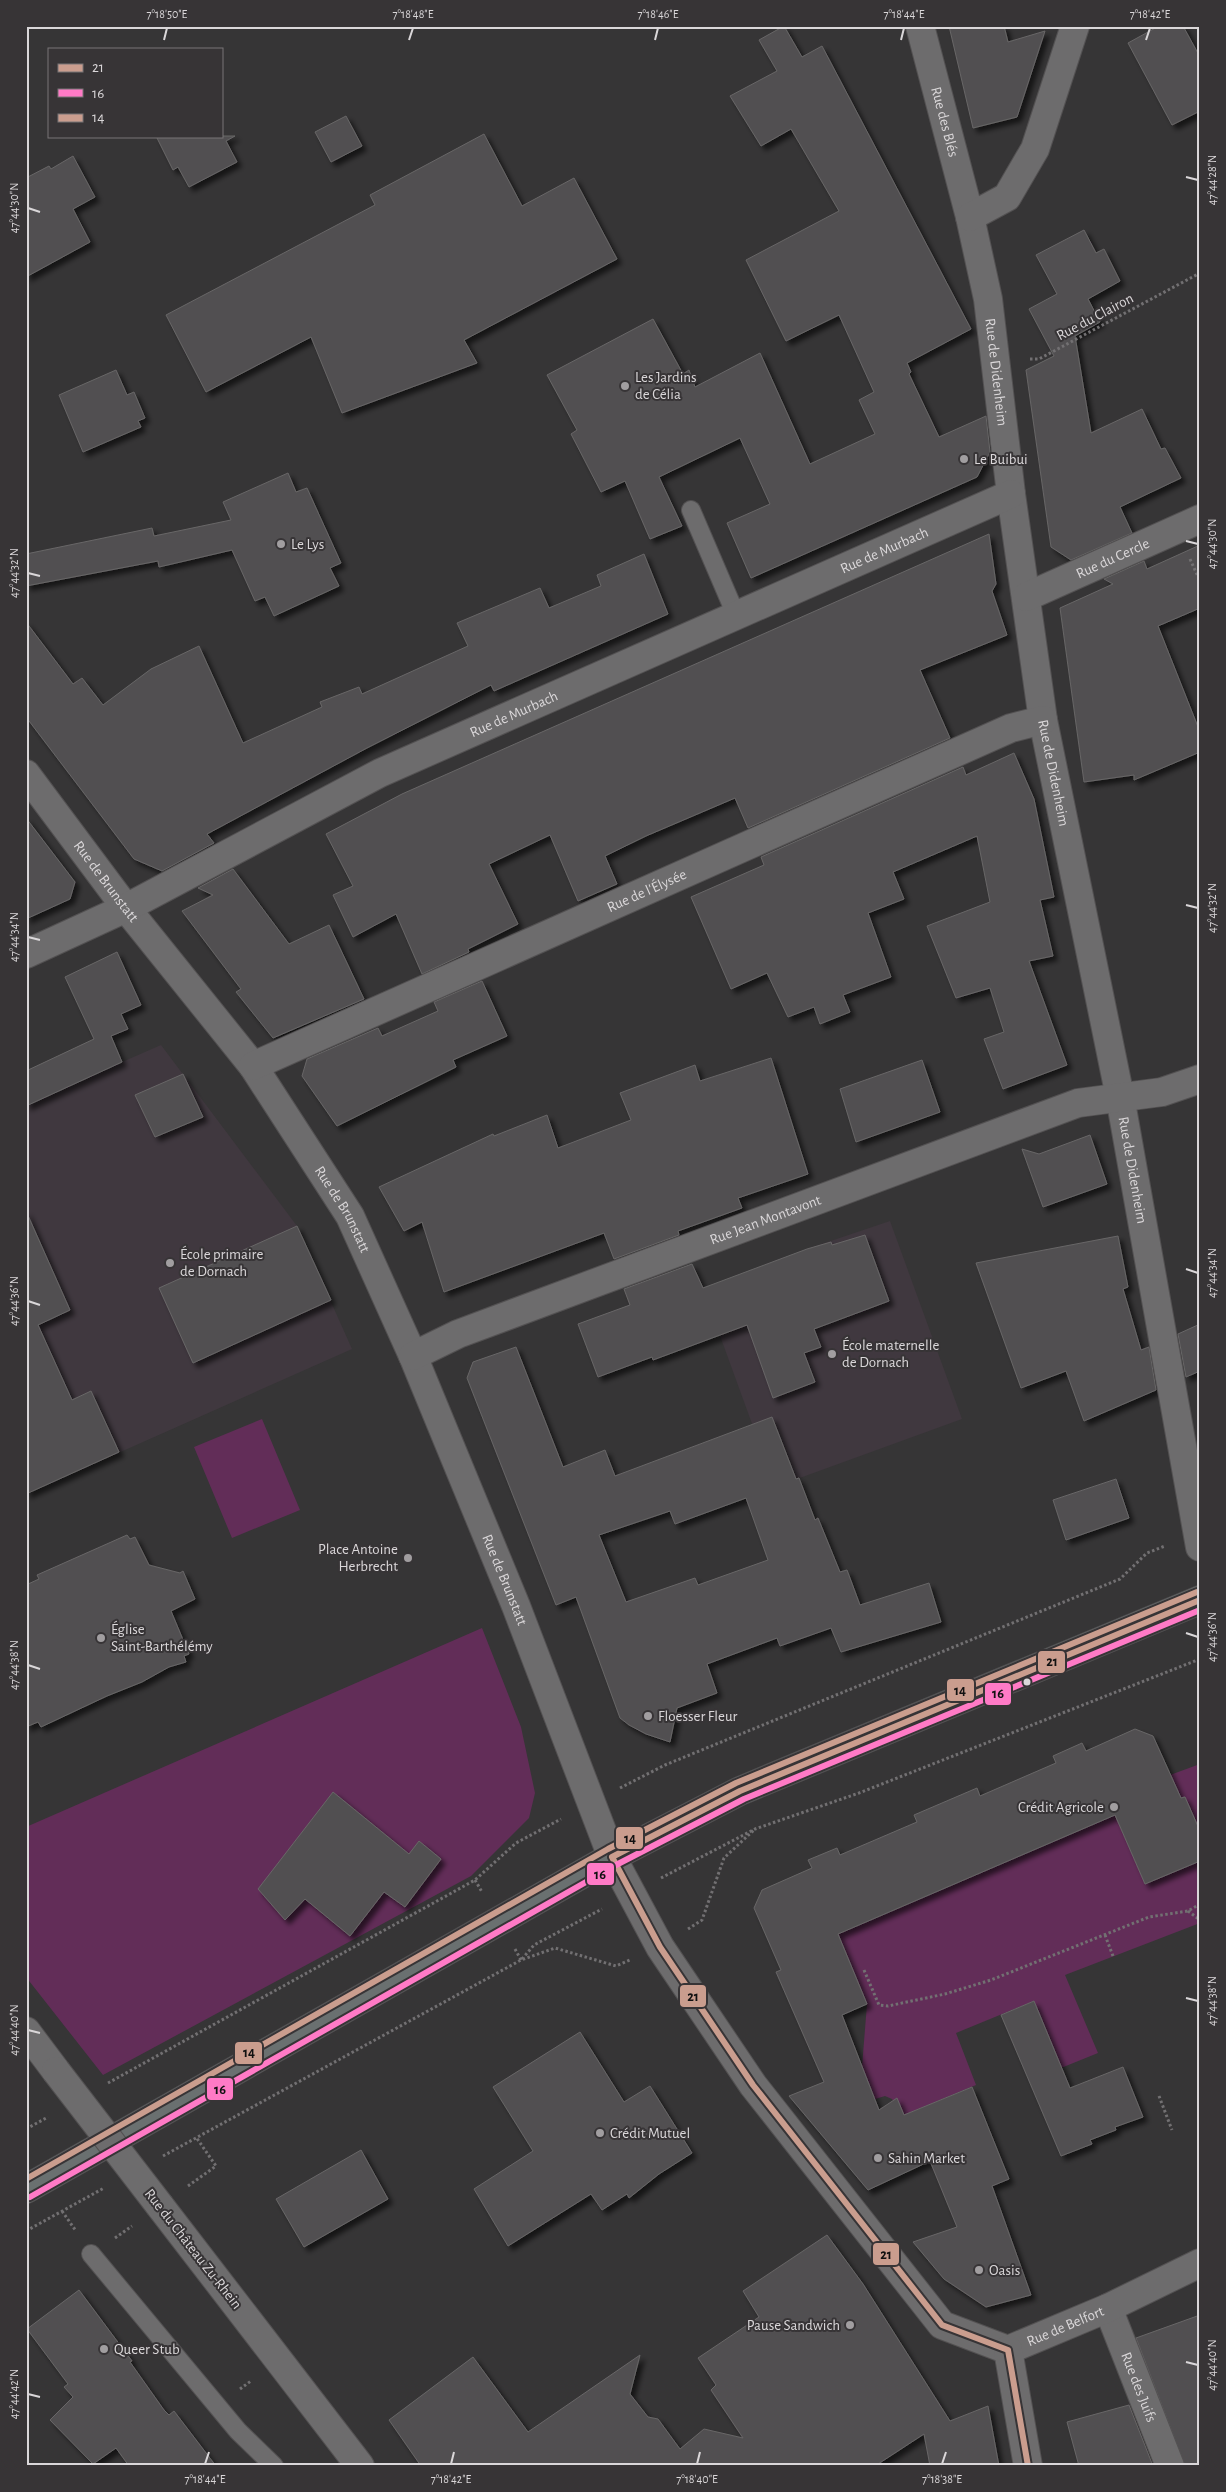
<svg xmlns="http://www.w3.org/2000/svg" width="1226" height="2492" font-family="'Alegreya Sans',sans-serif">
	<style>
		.built { fill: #40383f }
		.green { fill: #622d58 }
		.building { fill: #515051; stroke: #686667; fill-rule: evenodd; filter: url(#shadow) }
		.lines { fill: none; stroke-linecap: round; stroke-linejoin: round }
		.service-casing { stroke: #535152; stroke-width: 20 }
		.minor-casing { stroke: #535152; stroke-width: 30 }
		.primary-casing { stroke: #535152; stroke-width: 30 }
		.path { stroke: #727072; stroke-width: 3; stroke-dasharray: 2.5 2.5; stroke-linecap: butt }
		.service { stroke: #6d6c6d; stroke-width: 18 }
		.minor { stroke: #6d6c6d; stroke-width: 28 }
		.primary { stroke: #6a7070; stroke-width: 28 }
		.minor-bridge-casing { stroke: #535152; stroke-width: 30; stroke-linecap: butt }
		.minor-bridge { stroke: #6d6c6d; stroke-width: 28 }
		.bus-1-casing { stroke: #373436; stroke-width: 10 }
		.bus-2-casing { stroke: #373436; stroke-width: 10 }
		.bus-3-casing { stroke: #373436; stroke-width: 10 }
		.bus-1 { stroke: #ca9d8e; stroke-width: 6 }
		.bus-2 { stroke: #ff7ac6; stroke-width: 6 }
		.bus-3 { stroke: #ca9d8e; stroke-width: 6 }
		.ticks { fill: none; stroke: #dad7d9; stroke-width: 2 }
		.poi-dot { fill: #a19ea0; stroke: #373436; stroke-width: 2 }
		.bus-dot { fill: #dad7d9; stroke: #373436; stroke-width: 2 }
		.labels { text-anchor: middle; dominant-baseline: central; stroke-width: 4; stroke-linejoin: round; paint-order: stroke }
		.street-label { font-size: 15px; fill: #dad7d9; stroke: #373436 }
		.poi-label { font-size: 15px; fill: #dad7d9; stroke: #373436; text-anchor: start }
		.line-badge { stroke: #373436; stroke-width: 2 }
		.pale-badge-label { font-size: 14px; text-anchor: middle; font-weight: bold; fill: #111 }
		.neatline { fill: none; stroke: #dad7d9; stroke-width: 2 }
		.ticks-label { font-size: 12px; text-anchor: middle; fill: #dad7d9 }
	</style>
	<defs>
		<filter id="shadow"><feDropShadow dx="4.5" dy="4.5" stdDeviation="2.5" flood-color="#0009"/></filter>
	</defs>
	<rect width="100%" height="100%" fill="#363536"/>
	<!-- built -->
	<path class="built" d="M161,1045L297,1226L352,1349L26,1494V1104Z
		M890,1221L962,1419L775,1487L703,1289L807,1249Z"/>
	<!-- green -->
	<path class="green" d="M262,1419L300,1510L232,1538L194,1447Z
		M482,1628L521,1727L535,1793L529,1818L471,1876L103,2075L26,1977V1827Z
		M1200,1764V1831L1185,1797L1177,1800L1170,1775Z
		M1115,1815L1145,1884L1200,1861V1923L1065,1975L1098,2053L1061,2068L1034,2001L956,2033L976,2085L904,2115L892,2099L885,2096L875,2099L862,2067L867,2004L838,1934Z"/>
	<!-- building -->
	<path class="building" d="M784,26L802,57L822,46L971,329L907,363L911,372L909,374L939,437L986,416L990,452L977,477L751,578L727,523L770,504L740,438L659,477L682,526L650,539L625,481L601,492L571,434L577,430L547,375L653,319L683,374L689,370L695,387L760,353L810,464L875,434L859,400L874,392L839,315L786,341L746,260L839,211L791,129L761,146L730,96L777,71L759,40Z
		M949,26H1004L1008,42L1045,31L1017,117L973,128Z
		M1159,26H1183L1200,57V111L1172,125L1128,43Z
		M346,116L362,146L331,162L315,132Z
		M484,134L522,206L574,178L617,259L464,340L477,363L342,413L311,337L206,392L166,315L375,205L370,195Z
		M156,136H235L226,141L237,162L189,187L178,167L173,170Z
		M73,156L95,197L73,209L90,242L26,277V178L49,166L51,169Z
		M1084,230L1096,253L1104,249L1120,281L1088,299L1100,322L1075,336L1091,433L1142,409L1161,449L1165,448L1181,478L1120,507L1132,533L1071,560L1051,547L1026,370L1054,356L1029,309L1057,294L1036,255Z
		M116,370L127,395L134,392L145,418L138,421L141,427L83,452L59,395Z
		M288,473L296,492L307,488L321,519L341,563L330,568L339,586L274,616L265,597L255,601L232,550L159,567L158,561L26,586V554L152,528L154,536L231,520L223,502Z
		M989,534L996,584L992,591L1007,635L920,670L950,738L748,828L735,798L646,836L605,856L617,884L578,901L550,835L489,864L518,924L468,949L469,952L422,974L396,914L353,937L333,895L353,886L326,834L402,794Z
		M1200,545V608L1158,626L1200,732V752L1134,780V775L1084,782L1060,608L1113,584L1104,579L1144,561L1147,569Z
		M644,554L668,614L494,691L491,685L367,748L207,834L214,843L162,871L134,859L26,717V622L73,684L82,678L103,705L151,669L199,646L243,743L322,707L320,702L359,687L362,694L468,646L457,623L540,588L549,608L601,586L597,575Z
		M1014,753L1034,799L1054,897L1040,900L1053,956L1029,961L1067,1065L1003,1089L984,1039L1004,1032L990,988L956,998L927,926L990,902L977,836L893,872L904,899L868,913L891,977L843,995L850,1012L820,1024L814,1007L788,1017L767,973L731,989L691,897L764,865L761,857L963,767L966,775Z
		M26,818L75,882L70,899L26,919Z
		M233,869L289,944L329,925L364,999L273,1038L236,992L241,989L182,911L213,895L198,888Z
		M117,952L141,1005L121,1014L128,1029L111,1036L122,1062L26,1106V1071L94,1039L65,977Z
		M482,981L507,1036L453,1060L456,1067L337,1126L302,1076L307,1059L378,1028L382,1036L438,1011L434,1002Z
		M771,1058L808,1174L738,1198L742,1208L678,1231L679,1235L614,1259L604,1233L444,1292L422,1222L404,1231L379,1187L493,1134L494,1136L547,1115L558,1148L631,1120L620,1093L695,1065L700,1081Z
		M922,1060L940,1112L856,1142L840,1089Z
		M183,1074L203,1117L155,1137L135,1095Z
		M1090,1135L1107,1184L1043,1207L1022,1149L1039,1154Z
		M26,1211L70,1310L38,1325L72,1400L91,1391L119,1452L26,1494Z
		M297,1226L331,1300L193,1363L159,1288Z
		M865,1235L889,1301L814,1329L821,1347L804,1353L815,1382L773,1398L747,1325L653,1360L652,1357L598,1377L578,1324L630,1305L624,1289L692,1264L703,1288L807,1249L831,1242L832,1245Z
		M1118,1236L1128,1287L1123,1289L1141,1350L1149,1347L1156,1390L1084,1421L1066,1371L1021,1388L976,1263Z
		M1200,1324V1371L1186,1377L1178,1334Z
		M516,1347L563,1467L605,1450L615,1476L772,1417L796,1479L799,1478L815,1520L818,1518L840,1572L847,1570L860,1605L929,1583L941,1622L841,1652L831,1628L780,1646L777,1638L707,1664L717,1693L677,1708L670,1742L646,1734L629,1725L620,1718L576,1597L556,1605L467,1378L473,1362ZM746,1498L768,1560L698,1585L695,1578L626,1602L599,1535L670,1511L675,1524Z
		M1116,1479L1129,1518L1066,1540L1053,1500Z
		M127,1535L130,1539L135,1537L149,1565L180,1573L183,1571L195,1599L171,1611L189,1654L184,1656L186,1662L169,1667L142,1682L107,1696L41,1727L38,1722L26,1727V1585L39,1579L37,1575Z
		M1135,1729L1153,1736L1181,1798L1185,1797L1200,1831V1861L1145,1884L1115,1815L838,1934L867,2004L842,2015L879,2110L897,2098L904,2115L972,2087L1009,2179L992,2186L1031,2295L986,2307L944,2279L913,2242L957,2227L930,2161L868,2190L789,2096L824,2082L776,1972L781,1970L754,1908L762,1890L812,1868L808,1860L837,1848L840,1855L917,1822L914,1815L977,1788L980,1796L1026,1776L1056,1763L1053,1756L1082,1743L1086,1751Z
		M333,1792L409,1854L419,1841L441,1859L405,1907L384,1892L350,1936L305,1899L285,1920L258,1889Z
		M1034,2001L1070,2088L1123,2067L1143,2117L1115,2127L1116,2130L1090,2140L1092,2144L1061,2156L1001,2015Z
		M580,2032L624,2102L650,2086L692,2153L659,2174L629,2198L627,2194L602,2210L591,2194L508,2246L474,2189L533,2151L493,2087Z
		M361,2150L388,2199L304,2247L276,2199Z
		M827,2235L863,2284L950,2421L988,2406L999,2466H930L924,2434L875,2466H421L389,2420L473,2357L528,2432L640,2355L630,2394L648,2417L658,2419L680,2449L704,2429L743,2438L711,2390L716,2385L698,2358L759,2317L743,2291Z
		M79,2290L132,2361L130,2362L164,2410L169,2415L174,2411L216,2466H129L116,2448L93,2464L50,2420L73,2397L64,2387L68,2384L27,2329Z
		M1200,2315V2466H1185L1136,2338Z
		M1129,2405L1153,2466H1079L1067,2422Z"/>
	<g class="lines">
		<!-- service casing -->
		<g class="service-casing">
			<path id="service" d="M691,510L736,615
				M91,2254L238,2431L274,2466"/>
		</g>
		<!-- minor casing -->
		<g class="minor-casing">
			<g id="minor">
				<path id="s1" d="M920,26L970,217L988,299L1011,494L1043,720L1120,1097L1200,1547"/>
				<path d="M970,217L1007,197L1035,149L1075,26"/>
				<path id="s2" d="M1026,597L1200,519"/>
				<path id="s3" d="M26,774L126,908L253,1066L350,1216L413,1356L516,1606L612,1857L660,1947L753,2085L942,2325L1008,2350"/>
				<path id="s4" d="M26,954L126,908L380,773L1011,494"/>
				<path id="s5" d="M253,1066L1011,728L1043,720"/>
				<path id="s6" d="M413,1356L458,1334L1078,1103L1162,1092L1200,1079"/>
				<path d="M26,2031L56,2071"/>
				<path d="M160,2206L360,2466"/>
				<path id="s7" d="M1108,2308L1170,2466"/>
				<path id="s8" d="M1008,2350L1108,2308L1200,2263"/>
				<path d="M1008,2350L1028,2466"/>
			</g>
		</g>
		<!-- primary casing -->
		<g class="primary-casing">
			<path id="primary" d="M26,2189L612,1857L740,1791L1200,1600"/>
		</g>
		<!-- path -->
		<path class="path" d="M1030,359H1039L1200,273
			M1190,559L1200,581
			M620,1788L665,1765L1120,1579L1147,1553L1165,1546
			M661,1878L755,1829L859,1793L1200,1659
			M475,1880L482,1892
			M1188,1911L1200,1920
			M688,1929L702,1920L724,1858L755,1829
			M1105,1935L1113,1956
			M515,1949L521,1960
			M522,1959L534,1945L602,1909
			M864,1970L879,2005L888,2006L945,1994L991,1980L1149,1917L1188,1911L1200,1904
			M108,2083L475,1880L516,1843L561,1819
			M1159,2096L1172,2130
			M26,2129L48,2117
			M163,2156L521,1960L555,1948L616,1966L630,1960
			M188,2186L216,2166L196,2137
			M62,2211L76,2231
			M26,2231L104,2188
			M115,2238L132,2226
			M240,2389L251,2381"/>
		<!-- service -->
		<use href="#service" class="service"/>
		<!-- minor -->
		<use href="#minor" class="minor"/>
		<!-- primary -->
		<use href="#primary" class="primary"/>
		<!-- minor-bridge casing -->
		<g class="minor-bridge-casing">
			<path id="minor-bridge" d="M56,2071L160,2206"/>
		</g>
		<!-- minor-bridge -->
		<use href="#minor-bridge" class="minor-bridge"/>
		<!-- bus-1 casing -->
		<g class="bus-1-casing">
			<path id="bus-1" d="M612,1857L660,1947L753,2085L942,2325L1008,2350
				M612,1857L740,1791L1200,1600
				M1008,2350L1028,2466"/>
		</g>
		<!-- bus-2 casing -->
		<g class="bus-2-casing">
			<path id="bus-2" d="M30,2197L616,1865L744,1799L1200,1610"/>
		</g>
		<!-- bus-3 casing -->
		<g class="bus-3-casing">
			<path id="bus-3" d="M26,2179L608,1849L736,1783L1197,1592"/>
		</g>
		<!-- bus-1 -->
		<use href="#bus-1" class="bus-1"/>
		<!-- bus-2 -->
		<use href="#bus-2" class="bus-2"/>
		<!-- bus-3 -->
		<use href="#bus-3" class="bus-3"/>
	</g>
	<!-- ticks -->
	<path class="ticks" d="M164,40L167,28M409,40L413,28M655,40L658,28M901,40L904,28M1146,40L1150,28M1186,177L1198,180M28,208L40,212M1186,541L1198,544M28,573L40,576M1186,905L1198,908M28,937L40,940M1186,1269L1198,1273M28,1301L40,1305M1186,1633L1198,1637M28,1665L40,1669M1186,1998L1198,2001M28,2030L40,2033M1186,2362L1198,2365M28,2394L40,2397M205,2464L209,2452M451,2464L454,2452M697,2464L700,2452M942,2464L946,2452"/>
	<!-- markers -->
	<g class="poi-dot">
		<circle cx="625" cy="386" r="5"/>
		<circle cx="964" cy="459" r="5"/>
		<circle cx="281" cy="544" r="5"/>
		<circle cx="170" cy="1263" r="5"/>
		<circle cx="832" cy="1354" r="5"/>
		<circle cx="408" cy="1558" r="5"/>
		<circle cx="101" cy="1638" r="5"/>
		<circle cx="648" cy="1716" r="5"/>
		<circle cx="1114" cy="1807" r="5"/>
		<circle cx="600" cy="2133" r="5"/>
		<circle cx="878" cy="2158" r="5"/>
		<circle cx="979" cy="2270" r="5"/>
		<circle cx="850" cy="2325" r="5"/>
		<circle cx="104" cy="2349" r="5"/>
	</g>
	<circle class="bus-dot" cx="1027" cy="1682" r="4.5"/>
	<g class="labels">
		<!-- street labels -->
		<g class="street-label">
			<text stroke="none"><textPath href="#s1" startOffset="99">Rue des Blés</textPath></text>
			<text transform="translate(1095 317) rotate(-28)">Rue du Clairon</text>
			<text stroke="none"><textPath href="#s1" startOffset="355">Rue de Didenheim</textPath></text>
			<text stroke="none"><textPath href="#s4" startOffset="949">Rue de Murbach</textPath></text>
			<text stroke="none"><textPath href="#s2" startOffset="95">Rue du Cercle</textPath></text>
			<text stroke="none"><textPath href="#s4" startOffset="544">Rue de Murbach</textPath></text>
			<text stroke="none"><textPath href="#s1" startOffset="760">Rue de Didenheim</textPath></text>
			<text stroke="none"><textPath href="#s3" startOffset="134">Rue de Brunstatt</textPath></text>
			<text stroke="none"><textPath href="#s5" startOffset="431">Rue de l'Élysée</textPath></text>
			<text stroke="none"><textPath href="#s1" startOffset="1165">Rue de Didenheim</textPath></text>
			<text stroke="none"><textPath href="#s3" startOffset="539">Rue de Brunstatt</textPath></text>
			<text stroke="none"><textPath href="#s6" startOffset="378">Rue Jean Montavont</textPath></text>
			<text stroke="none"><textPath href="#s3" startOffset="944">Rue de Brunstatt</textPath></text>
			<text transform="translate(193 2249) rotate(52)">Rue du Château Zu-Rhein</text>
			<text stroke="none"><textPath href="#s8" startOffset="62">Rue de Belfort</textPath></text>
			<text stroke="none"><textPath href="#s7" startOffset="85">Rue des Juifs</textPath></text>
		</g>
		<!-- poi labels -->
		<g class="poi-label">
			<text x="635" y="377">Les Jardins<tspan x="635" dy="17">de Célia</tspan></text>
			<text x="974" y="459">Le Buibui</text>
			<text x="291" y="544">Le Lys</text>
			<text x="180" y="1254">École primaire<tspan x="180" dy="17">de Dornach</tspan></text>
			<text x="842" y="1345">École maternelle<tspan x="842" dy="17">de Dornach</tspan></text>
			<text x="398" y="1549" text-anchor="end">Place Antoine<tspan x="398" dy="17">Herbrecht</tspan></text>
			<text x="111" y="1629">Église<tspan x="111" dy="17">Saint-Barthélémy</tspan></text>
			<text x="658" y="1716">Floesser Fleur</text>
			<text x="1104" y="1807" text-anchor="end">Crédit Agricole</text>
			<text x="610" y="2133">Crédit Mutuel</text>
			<text x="888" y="2158">Sahin Market</text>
			<text x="989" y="2270">Oasis</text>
			<text x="840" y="2325" text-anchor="end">Pause Sandwich</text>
			<text x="114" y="2349">Queer Stub</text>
		</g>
	</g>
	<g class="line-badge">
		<rect x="1037" y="1650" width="29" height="24" rx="5" fill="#ca9d8e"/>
		<rect x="946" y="1678" width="29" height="24" rx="5" fill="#ca9d8e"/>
		<rect x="984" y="1682" width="28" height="24" rx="5" fill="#ff7ac6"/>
		<rect x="615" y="1826" width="29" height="24" rx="5" fill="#ca9d8e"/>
		<rect x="586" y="1862" width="29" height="24" rx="5" fill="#ff7ac6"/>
		<rect x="679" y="1984" width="28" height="24" rx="5" fill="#ca9d8e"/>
		<rect x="234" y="2041" width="29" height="24" rx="5" fill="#ca9d8e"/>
		<rect x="206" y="2077" width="28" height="24" rx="5" fill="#ff7ac6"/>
		<rect x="872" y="2242" width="28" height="24" rx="5" fill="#ca9d8e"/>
	</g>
	<g class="pale-badge-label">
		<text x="1052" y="1666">21</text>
		<text x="960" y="1695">14</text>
		<text x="998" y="1698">16</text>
		<text x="630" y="1843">14</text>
		<text x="600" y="1879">16</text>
		<text x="693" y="2001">21</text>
		<text x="249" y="2057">14</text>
		<text x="220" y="2094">16</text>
		<text x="886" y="2259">21</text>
	</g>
	<!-- border -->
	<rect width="1226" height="2492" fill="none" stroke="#373436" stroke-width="55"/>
	<!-- legend -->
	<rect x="48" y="48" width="175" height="90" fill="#373436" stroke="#787577"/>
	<rect x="58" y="64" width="25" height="8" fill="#ca9d8e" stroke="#787577"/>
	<text x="92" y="72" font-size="15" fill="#dad7d9">21</text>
	<rect x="58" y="89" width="25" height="8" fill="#ff7ac6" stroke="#787577"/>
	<text x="92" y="98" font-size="15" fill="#dad7d9">16</text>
	<rect x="58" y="114" width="25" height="8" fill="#ca9d8e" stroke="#787577"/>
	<text x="92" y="122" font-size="15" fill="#dad7d9">14</text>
	<rect x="28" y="28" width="1170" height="2436" class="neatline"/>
	<g class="ticks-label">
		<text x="167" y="18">7°18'50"E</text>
		<text x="413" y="18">7°18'48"E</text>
		<text x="658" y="18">7°18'46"E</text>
		<text x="904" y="18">7°18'44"E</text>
		<text x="1150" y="18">7°18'42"E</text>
		<text transform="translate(1212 180) rotate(-90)" y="4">47°44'28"N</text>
		<text transform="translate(14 208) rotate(-90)" y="4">47°44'30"N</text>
		<text transform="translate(1212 544) rotate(-90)" y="4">47°44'30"N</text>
		<text transform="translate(14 573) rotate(-90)" y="4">47°44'32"N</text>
		<text transform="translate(1212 908) rotate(-90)" y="4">47°44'32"N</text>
		<text transform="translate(14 937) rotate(-90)" y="4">47°44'34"N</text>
		<text transform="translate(1212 1273) rotate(-90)" y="4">47°44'34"N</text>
		<text transform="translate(14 1301) rotate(-90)" y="4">47°44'36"N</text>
		<text transform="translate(1212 1637) rotate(-90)" y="4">47°44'36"N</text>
		<text transform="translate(14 1665) rotate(-90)" y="4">47°44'38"N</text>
		<text transform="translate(1212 2001) rotate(-90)" y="4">47°44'38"N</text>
		<text transform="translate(14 2030) rotate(-90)" y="4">47°44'40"N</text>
		<text transform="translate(1212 2365) rotate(-90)" y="4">47°44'40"N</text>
		<text transform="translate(14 2394) rotate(-90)" y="4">47°44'42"N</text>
		<text x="205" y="2483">7°18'44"E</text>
		<text x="451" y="2483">7°18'42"E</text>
		<text x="697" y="2483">7°18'40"E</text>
		<text x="942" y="2483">7°18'38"E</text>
	</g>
</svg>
